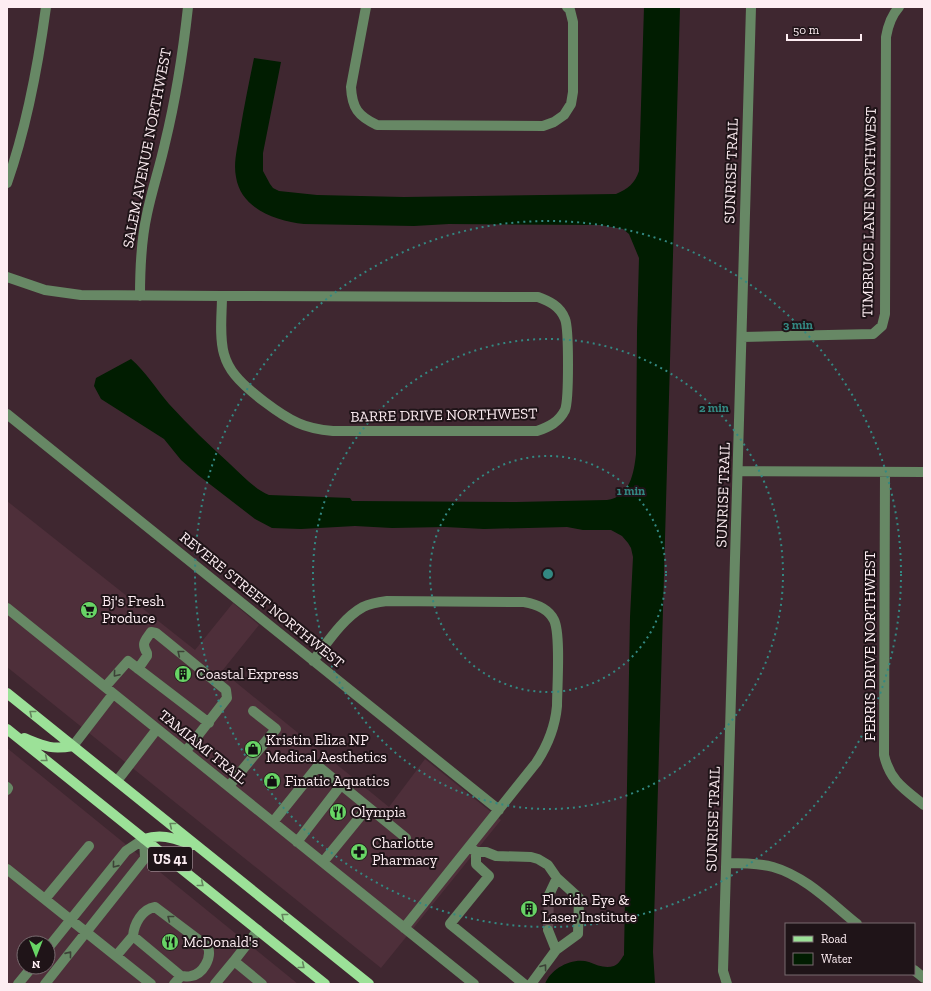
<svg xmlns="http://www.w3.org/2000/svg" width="931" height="991" font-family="'Zilla Slab',serif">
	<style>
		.built { fill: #4e2f3a; fill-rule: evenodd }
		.water { fill: #011d01 }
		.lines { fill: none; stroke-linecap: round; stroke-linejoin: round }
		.minor-tunnel { stroke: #5c454d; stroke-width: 10; stroke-dasharray: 10 5; stroke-linecap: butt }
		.minor { stroke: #678865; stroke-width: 10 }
		.major { stroke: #9ce198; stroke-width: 10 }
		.oneway { stroke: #3c4237 }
		.oneway2 { stroke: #64855e }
		.ring { fill: none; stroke: #338882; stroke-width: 2; stroke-dasharray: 2 4 }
		.labels { text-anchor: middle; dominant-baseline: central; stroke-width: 4; stroke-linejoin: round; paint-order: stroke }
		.shield { fill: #1f1418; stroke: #baacb1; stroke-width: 1 }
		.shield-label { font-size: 14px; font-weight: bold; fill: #fdedf2 }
		.street-label { font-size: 15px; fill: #fdedf2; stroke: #1f1418 }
		.poi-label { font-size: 15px; fill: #fdedf2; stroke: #1f1418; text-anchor: start }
		.centre { fill: #338882; stroke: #1f1418; stroke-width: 2 }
		.ring-label { font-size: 12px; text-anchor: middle; font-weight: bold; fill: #338882; stroke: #1f1418; stroke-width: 4; stroke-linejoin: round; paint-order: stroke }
	</style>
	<rect width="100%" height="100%" fill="#3f2730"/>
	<!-- built -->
	<path class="built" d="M7,501L195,650L233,603L259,625L222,671L389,807L425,759L501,820L381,968L7,667Z
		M7,748L298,984H7ZM24,943H48V967H24Z"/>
	<!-- water -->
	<path class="water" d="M644,7H680L657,822L653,952L655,984H545C551,968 573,957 589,962C597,965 605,969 614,966C619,964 621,959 624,955L630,617L633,557L631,548L628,543L622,536L611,530H583L567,527L484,529L445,527L392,528L355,526L301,529L272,528L255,519L198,475L181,460L164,439L101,399L94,386L96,378L131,359C146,372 156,389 169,404C188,425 209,445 230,464C242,475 254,489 269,495L350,498L352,501L516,502L607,500C630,497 634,473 636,454L637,332L639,258L629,234L623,229L600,225L449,224L414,226L304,224C276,221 241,209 236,177C233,162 238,146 240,131C244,107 249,82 254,58L281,62L263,153V171L270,184L273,188L279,191L317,195L404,197L616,194C628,189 635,183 639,171Z"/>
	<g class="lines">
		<!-- minor-tunnel -->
		<path class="minor-tunnel" d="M548,930L549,895"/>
		<!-- minor -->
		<path class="minor" d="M366,7L351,87C352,108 358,116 377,125L543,126L554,122L564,115L571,104L573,92V22L570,10L567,7
			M7,183C27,126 38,66 46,7
			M7,277L45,290L81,295L222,296
			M140,296C140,268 141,241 147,214C152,190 160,166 165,143C176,98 183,53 188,7
			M222,296L538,297C549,301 560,306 565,319C569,329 569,400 565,410C559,422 549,427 537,431H333C321,430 309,428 298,423C280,415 247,390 235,375C230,369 226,361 224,354C219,337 222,313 222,296Z
			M742,337L873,334L882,326L885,314L886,37C888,25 891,16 899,7
			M7,414L499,810
			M738,471L924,472
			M885,472L884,755C890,781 904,789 924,805
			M7,608L474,984
			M313,661C327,643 343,618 363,607C371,603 379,602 387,601L524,602C536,604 548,608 554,620C561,634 557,688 557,706C555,728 548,745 536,763L404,928
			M138,669L147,656V653C141,643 145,641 151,632L156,633L226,690L227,698L186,751
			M105,687L128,661L209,723
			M73,746L113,694
			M117,781L157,729
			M229,786L276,729L253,711
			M7,787L8,788L7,790
			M273,822L318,766L406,838
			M297,842L341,785
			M471,848L476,852V864L489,876L450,924L524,984
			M476,852H486L496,856L531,857L538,859L548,865L557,878L579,898L578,934L556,950L531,984
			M323,862L368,807
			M727,863C742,863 758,863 773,867C805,876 831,903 857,924
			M7,869L151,984
			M549,895L557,878
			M45,899L89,846
			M548,930L556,950
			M133,936C134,924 142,909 155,907L208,947C212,958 203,974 191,976C188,977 184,976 181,976
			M48,948L126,851L144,839
			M116,956L133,936L181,976L174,984
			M234,961L258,930
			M914,970L924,978
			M18,984L32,967
			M45,984L145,858L144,839
			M215,984L234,961L262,984
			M727,984L723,971L751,7"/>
		<!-- major -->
		<path class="major" d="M7,693L369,984
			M7,729L325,984
			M24,738C44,746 51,750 73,746
			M144,839C163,833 175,839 193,845"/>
	</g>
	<!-- one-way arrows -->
	<defs><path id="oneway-chevron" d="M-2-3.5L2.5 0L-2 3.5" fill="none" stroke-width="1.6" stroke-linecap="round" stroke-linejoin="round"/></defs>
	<g class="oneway">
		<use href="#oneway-chevron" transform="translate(180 653) rotate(-141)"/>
		<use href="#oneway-chevron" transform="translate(116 674) rotate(130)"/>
		<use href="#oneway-chevron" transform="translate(115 865) rotate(129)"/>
		<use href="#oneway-chevron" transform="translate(170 918) rotate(-142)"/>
		<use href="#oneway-chevron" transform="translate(69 954) rotate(-51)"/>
		<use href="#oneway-chevron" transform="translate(544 967) rotate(-53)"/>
	</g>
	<g class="oneway2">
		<use href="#oneway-chevron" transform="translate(32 713) rotate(-141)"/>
		<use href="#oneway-chevron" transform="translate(45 759) rotate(39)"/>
		<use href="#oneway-chevron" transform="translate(172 825) rotate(-141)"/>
		<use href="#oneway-chevron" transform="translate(201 884) rotate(39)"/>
		<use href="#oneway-chevron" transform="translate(284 916) rotate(-141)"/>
		<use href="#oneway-chevron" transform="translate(302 966) rotate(39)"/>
	</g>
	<!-- distance rings -->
	<g class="ring">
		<circle cx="548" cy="574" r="118"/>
		<circle cx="548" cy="574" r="235"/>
		<circle cx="548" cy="574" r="353"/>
	</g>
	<!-- icons -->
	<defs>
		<g id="supermarket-disc" transform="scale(0.9)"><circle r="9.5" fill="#68d465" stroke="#1f1418"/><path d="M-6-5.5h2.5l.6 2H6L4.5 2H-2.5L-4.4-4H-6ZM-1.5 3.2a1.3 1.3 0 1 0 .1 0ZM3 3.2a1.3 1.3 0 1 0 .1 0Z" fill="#111"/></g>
		<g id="building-disc" transform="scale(0.9)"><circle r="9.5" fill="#68d465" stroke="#1f1418"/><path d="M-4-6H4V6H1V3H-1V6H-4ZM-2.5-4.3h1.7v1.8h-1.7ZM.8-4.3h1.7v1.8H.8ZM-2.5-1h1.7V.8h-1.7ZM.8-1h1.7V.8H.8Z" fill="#111"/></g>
		<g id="shop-disc" transform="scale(0.9)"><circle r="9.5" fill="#68d465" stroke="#1f1418"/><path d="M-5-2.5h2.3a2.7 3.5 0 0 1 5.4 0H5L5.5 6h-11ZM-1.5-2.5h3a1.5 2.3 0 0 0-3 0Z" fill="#111"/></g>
		<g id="restaurant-disc" transform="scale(0.9)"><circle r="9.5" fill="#68d465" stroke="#1f1418"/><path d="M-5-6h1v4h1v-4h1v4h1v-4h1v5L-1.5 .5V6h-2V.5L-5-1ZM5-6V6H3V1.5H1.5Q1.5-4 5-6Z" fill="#111"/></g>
		<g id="pharmacy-disc" transform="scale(0.9)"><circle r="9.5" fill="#68d465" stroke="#1f1418"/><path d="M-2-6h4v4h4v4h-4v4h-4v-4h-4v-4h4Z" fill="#111"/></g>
	</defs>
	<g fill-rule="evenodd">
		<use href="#supermarket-disc" x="89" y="610"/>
		<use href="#building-disc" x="183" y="674"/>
		<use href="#shop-disc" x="253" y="749"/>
		<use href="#shop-disc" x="272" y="781"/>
		<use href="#restaurant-disc" x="338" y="812"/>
		<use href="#pharmacy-disc" x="359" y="852"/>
		<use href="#building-disc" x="529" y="909"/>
		<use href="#restaurant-disc" x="170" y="942"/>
	</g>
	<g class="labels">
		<!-- shield labels -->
		<rect class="shield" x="148" y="847" width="44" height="24" rx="3"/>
		<g class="shield-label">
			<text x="170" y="859">US 41</text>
		</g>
		<!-- street labels -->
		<g class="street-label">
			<text transform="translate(147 148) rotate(-79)">SALEM AVENUE NORTHWEST</text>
			<text transform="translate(731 171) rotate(-88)">SUNRISE TRAIL</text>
			<text transform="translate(869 212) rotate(-89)">TIMBRUCE LANE NORTHWEST</text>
			<text transform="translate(444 415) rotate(-1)">BARRE DRIVE NORTHWEST</text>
			<text transform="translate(723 495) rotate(-88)">SUNRISE TRAIL</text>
			<text transform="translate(262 600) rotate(39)">REVERE STREET NORTHWEST</text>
			<text transform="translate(870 646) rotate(-90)">FERRIS DRIVE NORTHWEST</text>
			<text transform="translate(203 747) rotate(39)">TAMIAMI TRAIL</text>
			<text transform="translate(713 819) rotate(-88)">SUNRISE TRAIL</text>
		</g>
		<!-- poi labels -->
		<g class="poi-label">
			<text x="102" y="601">Bj's Fresh<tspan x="102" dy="17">Produce</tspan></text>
			<text x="196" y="674">Coastal Express</text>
			<text x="266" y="740">Kristin Eliza NP<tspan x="266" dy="17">Medical Aesthetics</tspan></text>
			<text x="285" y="781">Finatic Aquatics</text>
			<text x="351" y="812">Olympia</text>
			<text x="372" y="843">Charlotte<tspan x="372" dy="17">Pharmacy</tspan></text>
			<text x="542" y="900">Florida Eye &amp;<tspan x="542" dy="17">Laser Institute</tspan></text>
			<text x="183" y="942">McDonald's</text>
		</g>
	</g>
	<circle cx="548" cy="574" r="6" class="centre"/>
	<g class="ring-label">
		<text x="798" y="329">3 min</text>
		<text x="714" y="412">2 min</text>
		<text x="631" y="495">1 min</text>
	</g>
	<!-- border -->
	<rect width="931" height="991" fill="none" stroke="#fdedf2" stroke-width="16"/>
	<!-- legend -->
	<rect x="785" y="923" width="130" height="52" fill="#1f1418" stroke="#786b6f"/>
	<rect x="793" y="936" width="20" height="6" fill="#9ce198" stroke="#786b6f"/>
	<text x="821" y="943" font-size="12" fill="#fdedf2">Road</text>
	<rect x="793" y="953" width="20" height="12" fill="#011d01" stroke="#786b6f"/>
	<text x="821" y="963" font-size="12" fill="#fdedf2">Water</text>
	<!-- north arrow -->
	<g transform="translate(36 955) rotate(180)"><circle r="19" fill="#1f1418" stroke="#786b6f"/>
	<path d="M0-3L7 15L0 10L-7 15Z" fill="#68d465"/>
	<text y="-6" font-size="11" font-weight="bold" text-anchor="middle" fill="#fdedf2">N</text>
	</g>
	<!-- scale -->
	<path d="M787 34v6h74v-6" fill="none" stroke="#fdedf2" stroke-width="2"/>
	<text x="793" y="34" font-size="12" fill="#fdedf2" stroke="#1f1418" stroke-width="3" paint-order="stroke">50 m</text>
</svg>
